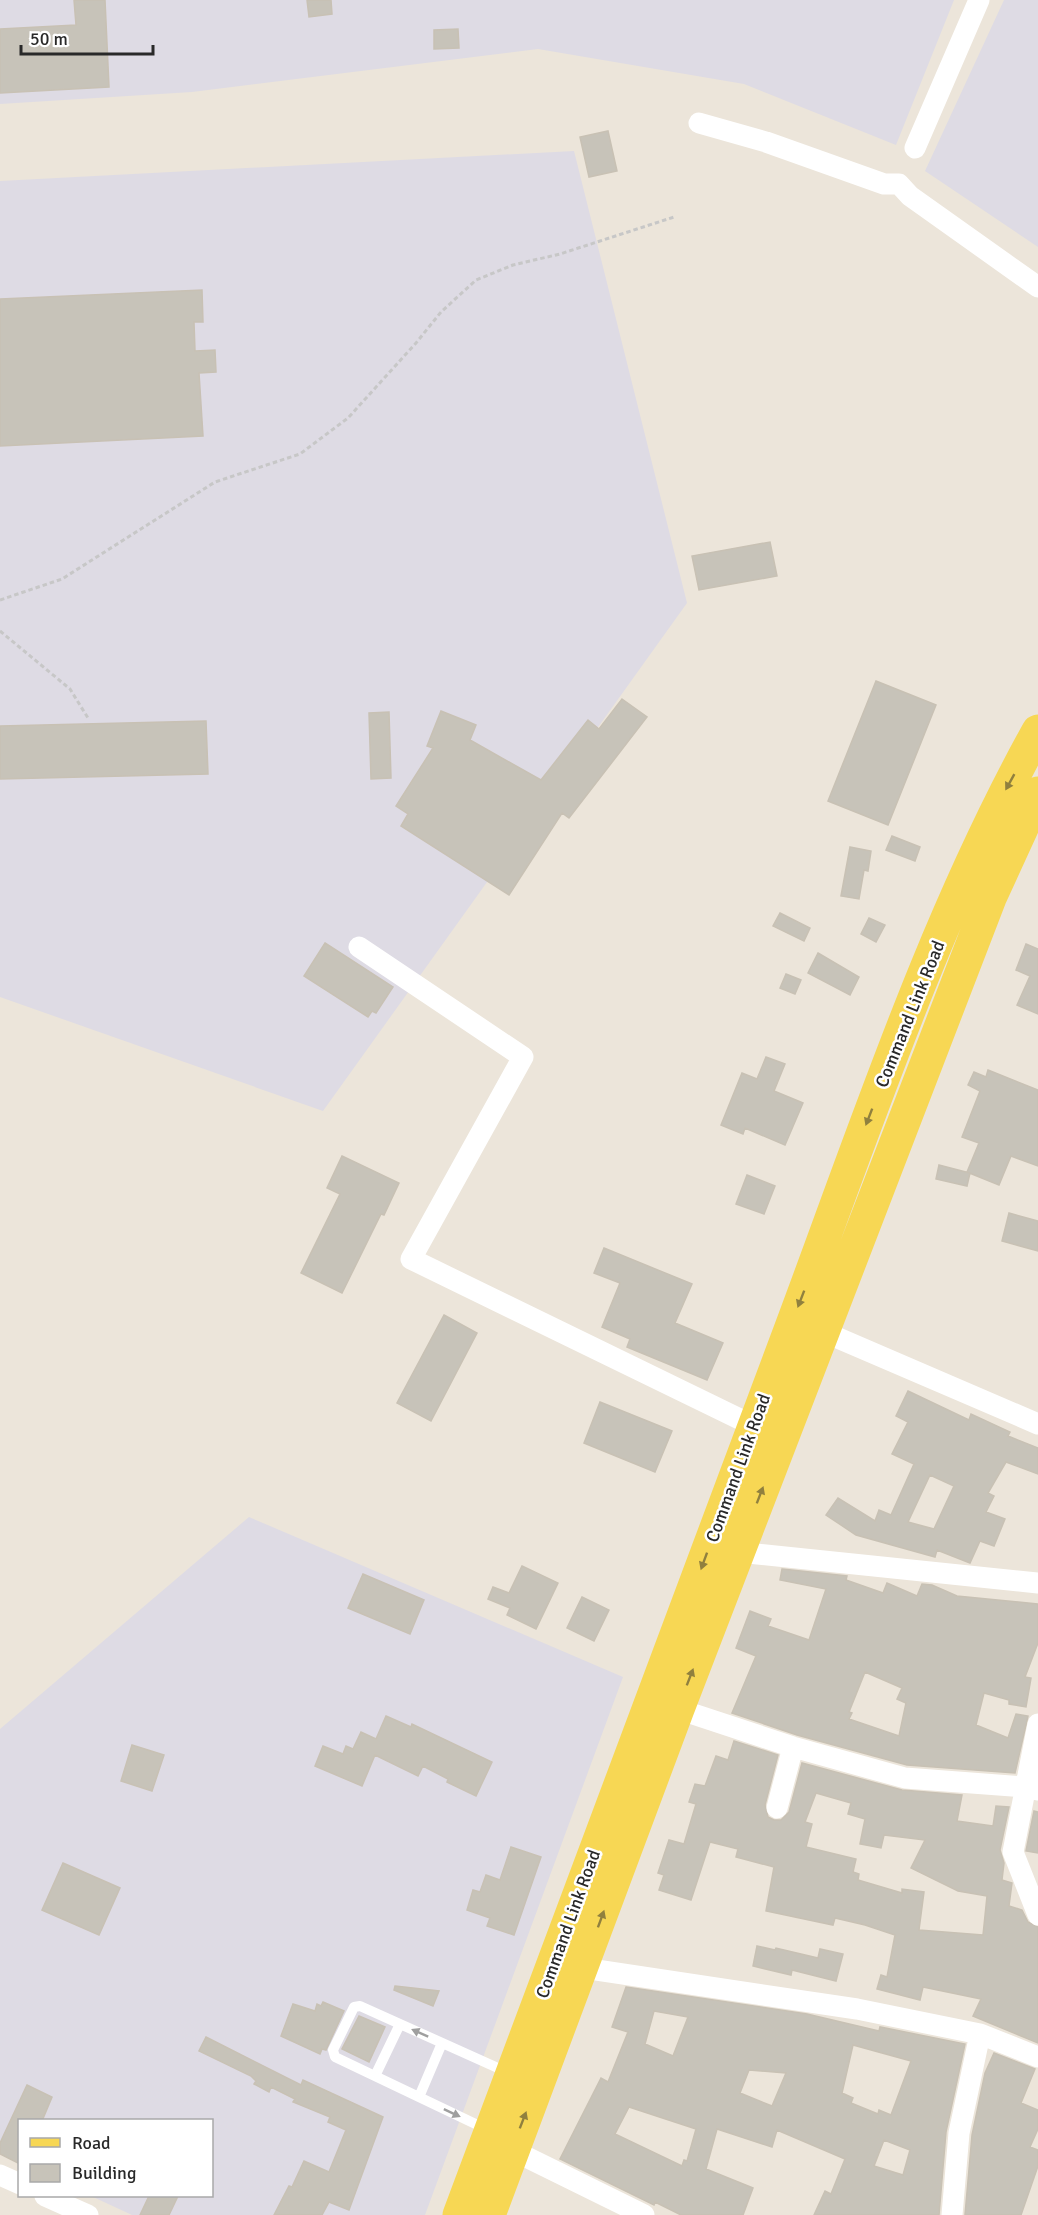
<svg xmlns="http://www.w3.org/2000/svg" width="1038" height="2215" font-family="Signika,sans-serif">
	<style>
		.industrial { fill: #dedbe4 }
		.building { fill: #c7c3b9; stroke: #c8c1b4; stroke-width: 1.5; fill-rule: evenodd }
		.lines { fill: none; stroke-linecap: round; stroke-linejoin: round }
		.path { stroke: #c7c7c7; stroke-width: 3; stroke-dasharray: 4.5 3; stroke-linecap: butt }
		.lane { stroke: #fff; stroke-width: 10 }
		.street { stroke: #fff; stroke-width: 21 }
		.primary { stroke: #f7d754; stroke-width: 33 }
		.oneway { fill: #90803e }
		.oneway2 { fill: #9f9f9f }
		.labels { text-anchor: middle; dominant-baseline: central; stroke-width: 5; stroke-linejoin: round; paint-order: stroke }
		.street-label { font-size: 18px; fill: #292929; stroke: #fff }
	</style>
	<rect width="100%" height="100%" fill="#ece5da"/>
	<!-- industrial -->
	<path class="industrial" d="M0,0H954L896,145L744,84L538,49L192,92L0,104Z
		M1004,0H1038V247L925,171Z
		M574,151L687,603L323,1111L0,997V181Z
		M249,1517L623,1677L425,2215H132L91,2196H212V2120H20L0,2152V1729Z"/>
	<!-- building -->
	<path class="building" d="M74,0H105L109,87L0,93V29L76,25Z
		M307,0H331L332,14L309,17Z
		M458,29L459,48L434,49V30Z
		M608,131L617,171L589,177L580,137Z
		M202,290L203,322H194L195,351L215,350L216,372L199,373L203,436L0,446V299Z
		M770,542L777,576L699,590L692,556Z
		M876,681L936,705L888,825L828,801Z
		M622,699L647,717L569,818L562,813L509,895L401,826L408,814L396,806L433,748L427,746L441,711L476,725L470,740L541,780L588,720L599,729Z
		M389,712L391,778L371,779L369,713Z
		M206,721L208,774L0,779V726Z
		M892,836L920,847L915,861L886,850Z
		M850,847L871,851L868,871L864,870L859,899L841,896Z
		M780,913L810,928L804,941L773,926Z
		M869,918L885,925L876,942L861,934Z
		M325,943L393,987L376,1013L372,1011L368,1017L304,976Z
		M1026,944L1038,949V1014L1017,1005L1030,976L1016,970Z
		M818,953L859,977L850,995L808,973Z
		M786,974L801,980L795,994L780,988Z
		M766,1057L785,1064L774,1091L803,1103L785,1145L745,1128L743,1134L721,1125L742,1073L757,1079Z
		M988,1070L1038,1090V1166L1011,1156L999,1185L967,1172L979,1143L962,1137L980,1091L968,1085L974,1072L986,1077Z
		M342,1156L399,1183L384,1215L381,1214L342,1293L301,1273L340,1194L327,1188Z
		M939,1165L970,1173L967,1186L936,1179Z
		M747,1175L775,1186L764,1214L736,1204Z
		M1009,1213L1038,1221V1251L1002,1241Z
		M604,1248L692,1284L675,1323L723,1343L707,1380L627,1347L630,1339L602,1327L620,1283L594,1273Z
		M444,1315L477,1333L431,1421L397,1403Z
		M908,1391L969,1420L971,1414L1010,1432L1008,1436L1038,1448V1474L1006,1462L988,1493L994,1496L986,1512L1005,1519L994,1546L980,1541L970,1563L937,1550L935,1557L856,1535L826,1515L838,1498L875,1521L879,1510L891,1515L914,1464L892,1454L908,1422L896,1416ZM930,1475L954,1486L934,1529L908,1522Z
		M600,1402L672,1431L655,1472L584,1443Z
		M522,1566L558,1583L536,1629L507,1615L510,1608L488,1599L493,1587L509,1593Z
		M782,1569L847,1576L846,1580L883,1593L887,1583L917,1596L922,1584L932,1585L957,1596L1038,1604V1643L1025,1677L1031,1678L1026,1707L1009,1704V1700L984,1693L976,1725L1008,1738L1016,1714L1028,1716L1015,1773L907,1765L797,1735L732,1713L756,1656L736,1648L750,1611L771,1619L768,1626L809,1640L826,1589L780,1580ZM865,1672L902,1688L897,1699L906,1703L899,1736L849,1719L852,1713L849,1712Z
		M363,1574L424,1600L410,1634L348,1608Z
		M582,1597L609,1610L594,1641L567,1628Z
		M386,1716L411,1727L412,1724L492,1762L476,1796L447,1782L448,1779L423,1766L418,1776L375,1755L362,1786L315,1766L323,1746L343,1754L346,1746L353,1749L361,1732L376,1739Z
		M734,1741L778,1755L765,1805L768,1817L774,1820H781L789,1812L802,1763L902,1790L962,1795L957,1821L993,1826L996,1806L1009,1807L1000,1850L1004,1863L1002,1880L1012,1883L1009,1906L1022,1910L1028,1922L1038,1927V2043L973,2016L981,1999L923,1987L920,2000L877,1989L881,1975L887,1977L895,1935L865,1925L835,1918L833,1925L766,1911L774,1867L736,1857L738,1849L710,1842L691,1900L659,1890L664,1875L658,1873L669,1840L684,1844L696,1804L689,1802L695,1784L705,1786L716,1756L728,1760ZM816,1793L851,1803L848,1814L865,1819L860,1844L881,1848L884,1835L925,1840L911,1868L958,1891L987,1896L983,1935L919,1930L924,1892L902,1889V1893L858,1880L859,1874L853,1872L856,1859L806,1847L812,1824L805,1822Z
		M132,1745L164,1755L152,1791L121,1781Z
		M1034,1811L1038,1812V1853L1026,1851Z
		M511,1847L541,1857L514,1935L487,1926L490,1918L467,1910L473,1890L480,1892L486,1875L500,1880Z
		M63,1863L120,1888L99,1935L42,1910Z
		M757,1946L775,1950L776,1948L818,1958L820,1949L843,1954L836,1981L792,1970L791,1975L753,1966Z
		M395,1986L439,1991L433,2006L394,1990Z
		M626,1987L807,2014L879,2031L880,2027L965,2044L946,2132L939,2215H814L825,2191L831,2194L845,2159L777,2130L772,2147L717,2129L706,2169L753,2188L743,2215H681L655,2202L654,2205L560,2159L601,2078L608,2082L628,2032L612,2027ZM654,2011L688,2017L673,2056L645,2044ZM853,2045L911,2061L891,2115L879,2110L878,2114L851,2103L853,2098L842,2093ZM749,2070L786,2073L772,2106L740,2093ZM629,2107L696,2129L687,2161L684,2160L682,2166L615,2134ZM884,2140L910,2150L903,2175L874,2166Z
		M323,2002L344,2011L326,2050L322,2049L320,2054L281,2036L293,2004L315,2011L317,2004L321,2006Z
		M359,2016L385,2027L369,2062L342,2049Z
		M206,2037L301,2085L303,2080L383,2117L349,2210L329,2202L322,2215H274L289,2186L292,2187L304,2161L329,2172L346,2130L328,2122L330,2117L293,2102L295,2099L271,2087L269,2092L254,2084L256,2081L251,2076L199,2051Z
		M994,2053L1035,2069L1021,2103L1038,2110V2129L1030,2147L1038,2150V2166L1021,2215H965L972,2135L985,2073Z
		M27,2085L52,2097L42,2121H20V2164L0,2154V2143Z
		M149,2196H178L169,2215H140Z"/>
	<g class="lines">
		<!-- path -->
		<path class="path" d="M0,600L62,579L215,482L300,454L348,418L416,343L441,312L476,280L513,265L560,254L674,217
			M0,631L70,689L88,718"/>
		<!-- lane -->
		<path class="lane" d="M375,2076L400,2024
			M419,2097L442,2043
			M486,2129L335,2057L333,2050L354,2007L360,2006L509,2073"/>
		<!-- street -->
		<path class="street" d="M699,123L766,142L884,184H899L910,196L1038,287
			M915,148L979,0
			M359,947L523,1057L411,1259L754,1426
			M824,1332L1038,1424
			M738,1552L1038,1583
			M678,1709L793,1747L905,1778L1025,1787L1038,1790
			M1038,1724L1013,1852L1038,1915
			M777,1808L793,1747
			M583,1968L857,2009L980,2034L1038,2057
			M512,2150L644,2215
			M0,2175L20,2184
			M45,2196L88,2215
			M952,2215L959,2133L980,2034"/>
		<!-- primary -->
		<path class="primary" d="M459,2215C569,1920 679,1625 790,1330C865,1130 934,918 1038,731
			M489,2215L678,1709L990,898L1038,793"/>
	</g>
	<!-- one-way arrows -->
	<defs><path id="oneway-solid" d="M-6-.8H1V-3.2L6.5 0L1 3.2V.8H-6Z" transform="scale(1.5)"/></defs>
	<g class="oneway">
		<use href="#oneway-solid" transform="translate(1010 782) rotate(119)"/>
		<use href="#oneway-solid" transform="translate(869 1117) rotate(111)"/>
		<use href="#oneway-solid" transform="translate(801 1299) rotate(111)"/>
		<use href="#oneway-solid" transform="translate(760 1495) rotate(-69)"/>
		<use href="#oneway-solid" transform="translate(704 1561) rotate(110)"/>
		<use href="#oneway-solid" transform="translate(690 1677) rotate(-69)"/>
		<use href="#oneway-solid" transform="translate(601 1919) rotate(-70)"/>
		<use href="#oneway-solid" transform="translate(523 2120) rotate(-69)"/>
	</g>
	<g class="oneway2">
		<use href="#oneway-solid" transform="translate(420 2033) rotate(-156)"/>
		<use href="#oneway-solid" transform="translate(452 2113) rotate(25)"/>
	</g>
	<g class="labels">
		<!-- street labels -->
		<g class="street-label">
			<text transform="translate(910 1014) rotate(-68)">Command Link Road</text>
			<text transform="translate(738 1468) rotate(-70)">Command Link Road</text>
			<text transform="translate(568 1924) rotate(-70)">Command Link Road</text>
		</g>
	</g>
	<!-- legend -->
	<rect x="18" y="2119" width="195" height="78" fill="#ffffff" stroke="#a9a9a9" stroke-width="1.5"/>
	<rect x="30" y="2138" width="30" height="9" fill="#f7d754" stroke="#a9a9a9" stroke-width="1.5"/>
	<text x="72" y="2149" font-size="18" fill="#292929">Road</text>
	<rect x="30" y="2164" width="30" height="18" fill="#c7c3b9" stroke="#a9a9a9" stroke-width="1.5"/>
	<text x="72" y="2179" font-size="18" fill="#292929">Building</text>
	<!-- scale -->
	<path d="M21 45v9h132v-9" fill="none" stroke="#292929" stroke-width="3"/>
	<text x="30" y="45" font-size="18" fill="#292929" stroke="#ffffff" stroke-width="4.5" paint-order="stroke">50 m</text>
</svg>
